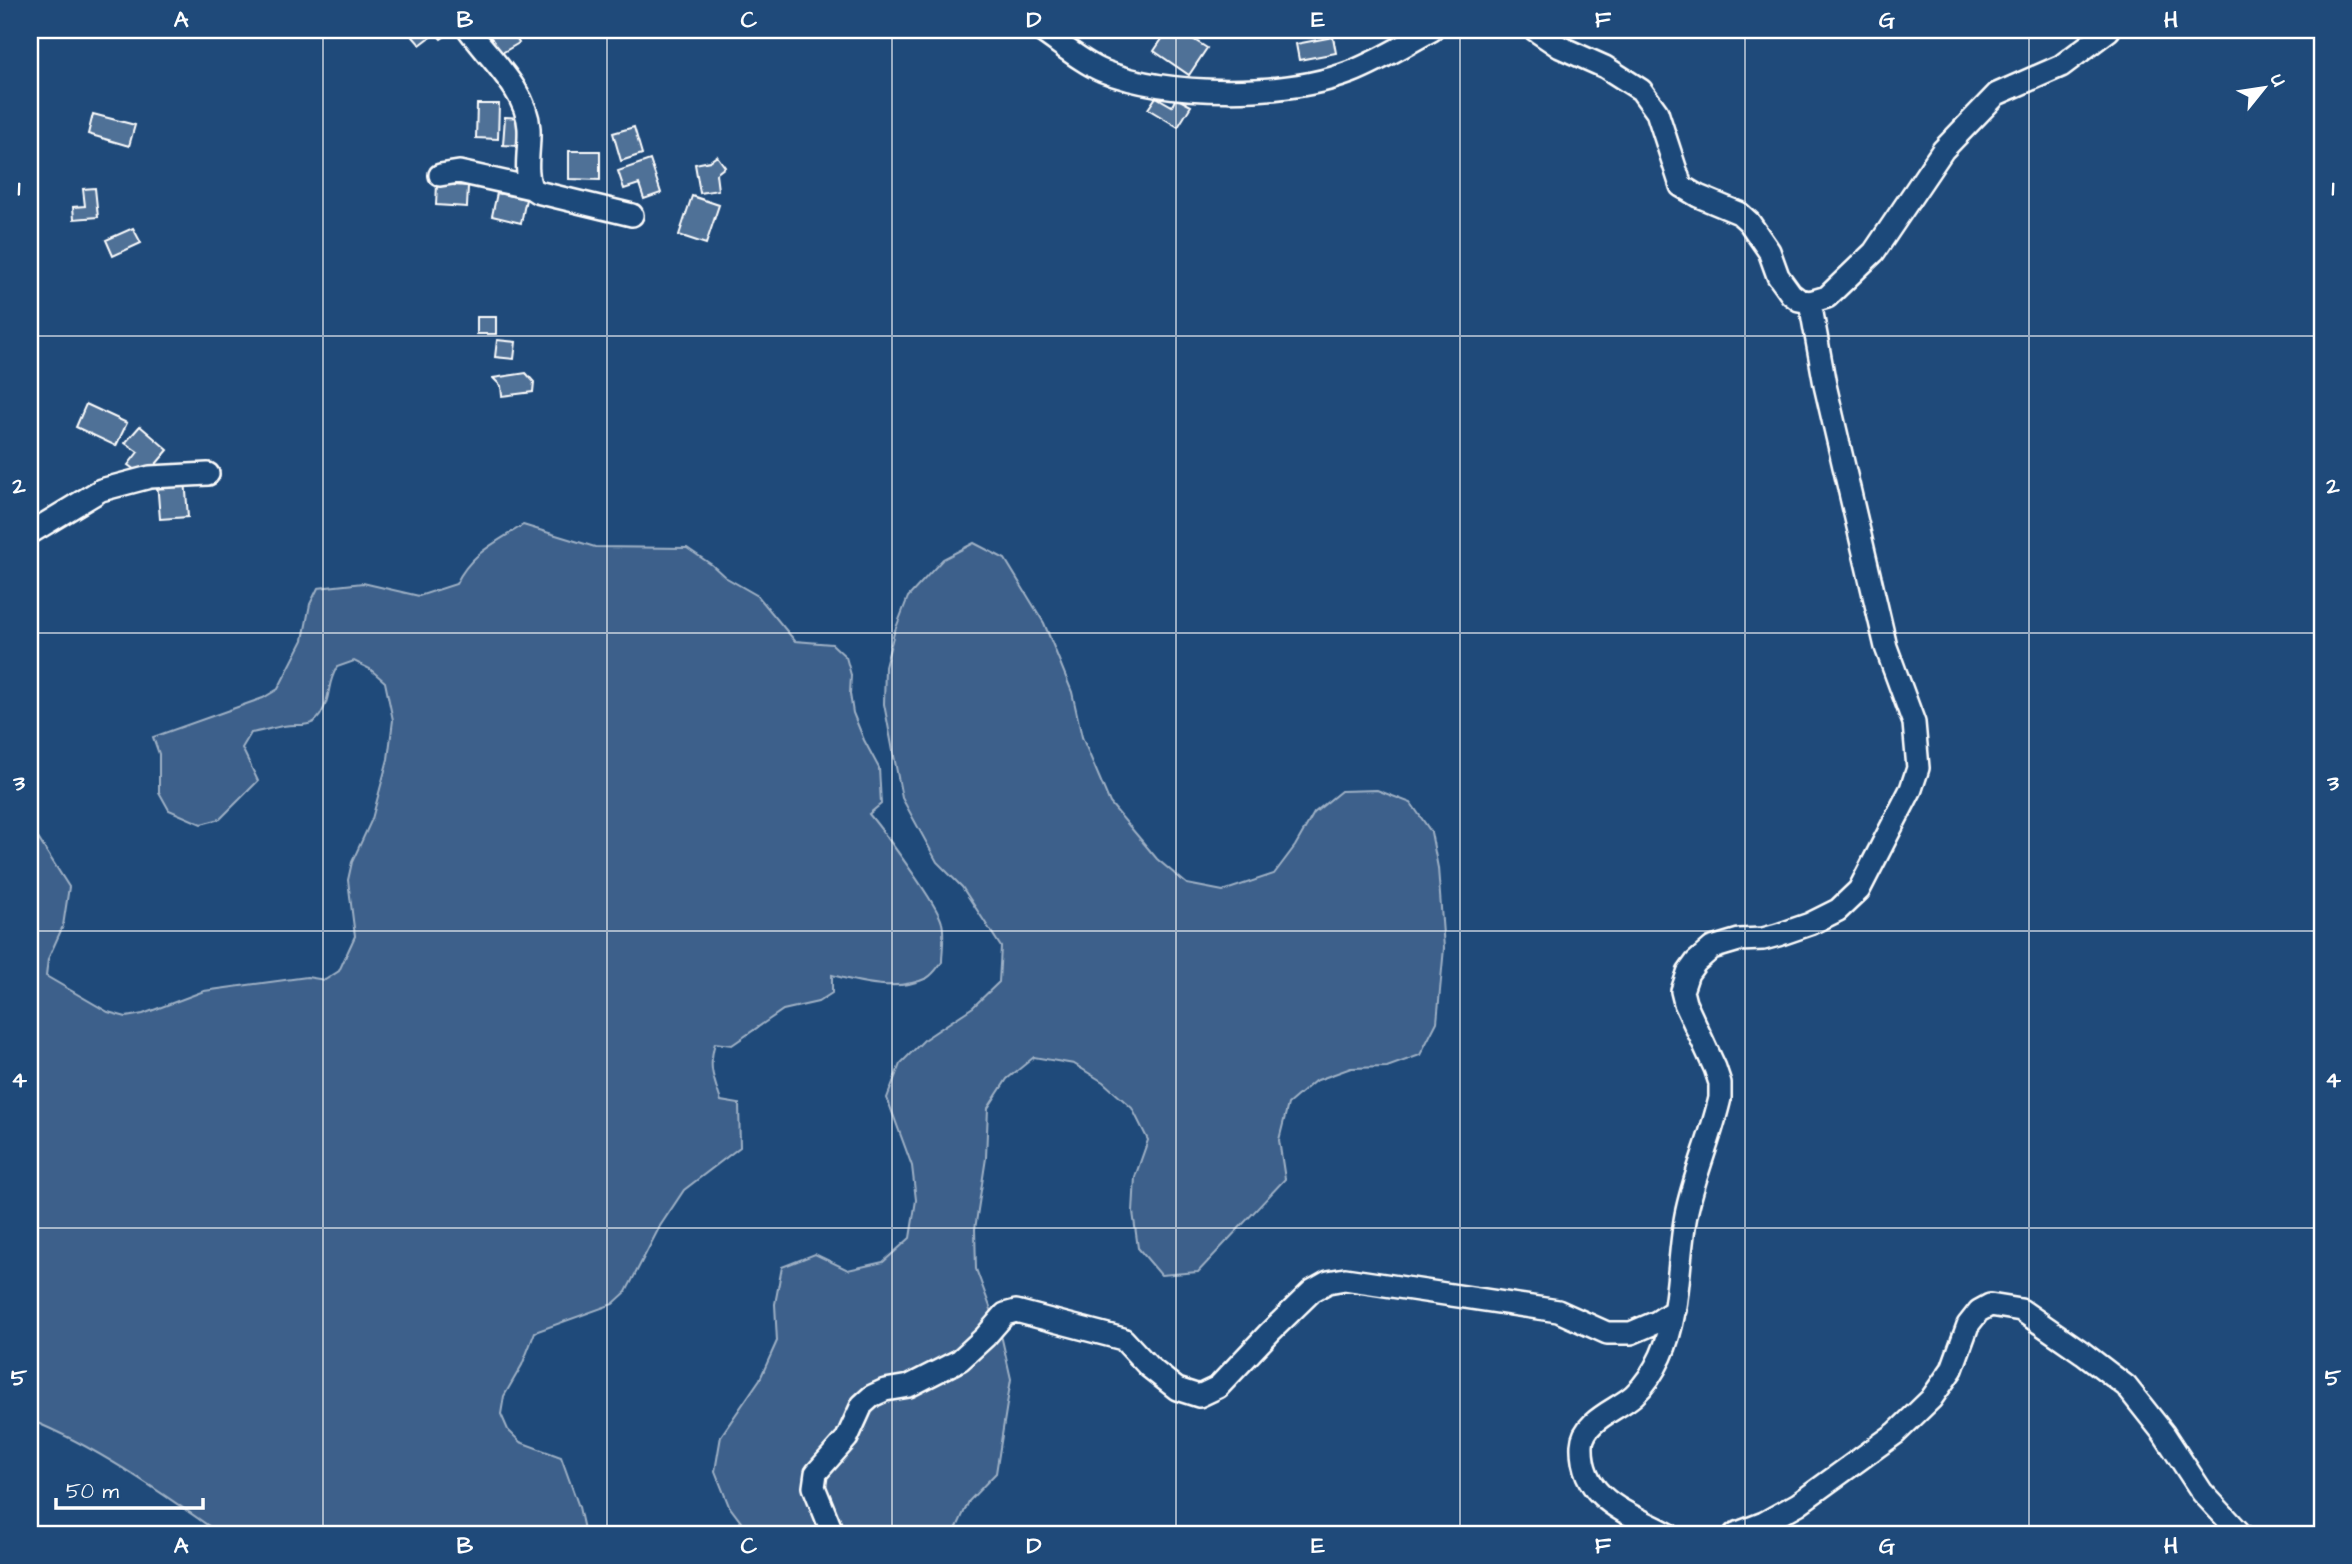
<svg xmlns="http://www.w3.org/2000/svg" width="2352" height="1564" font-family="'Architects Daughter',sans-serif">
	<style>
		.green { fill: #3c618b; stroke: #9eb0c5; stroke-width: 2 }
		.building { fill: #507197; stroke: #fff; stroke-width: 2 }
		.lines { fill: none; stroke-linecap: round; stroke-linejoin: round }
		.street-casing { stroke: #fff; stroke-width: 26 }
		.street { stroke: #1f4a7a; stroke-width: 21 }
		.grid { fill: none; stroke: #fff; stroke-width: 2; stroke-opacity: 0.55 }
		.neatline { fill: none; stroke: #fff; stroke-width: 2.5 }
		.grid-label { font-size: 23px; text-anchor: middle; font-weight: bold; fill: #fff }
	</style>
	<rect width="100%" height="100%" fill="#1f4a7a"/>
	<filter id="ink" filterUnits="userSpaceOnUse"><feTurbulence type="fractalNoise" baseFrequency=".0143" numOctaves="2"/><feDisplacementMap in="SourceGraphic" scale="14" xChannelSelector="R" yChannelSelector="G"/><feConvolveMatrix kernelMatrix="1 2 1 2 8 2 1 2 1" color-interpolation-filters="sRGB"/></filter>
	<g filter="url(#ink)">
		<!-- green -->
		<path class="green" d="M523,525L595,547L687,548L712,565L725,577L758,596L795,641L832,644L846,657L851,675L850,694L853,713L864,740L879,768L881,804L869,814C883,831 938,905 942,923C945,935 942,950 942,962C938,967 933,975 927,978C898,992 861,983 832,975V993L818,1002L783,1010L732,1045L715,1043C708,1067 713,1077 721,1101L739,1104L740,1147L684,1190L660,1226L626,1292L613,1304L535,1332L522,1365L504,1396L501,1414L508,1430L520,1442L561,1457L579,1507L585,1534H215L213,1529C156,1489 95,1446 30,1420V831L36,835L69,887L63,926L48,959L46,976L108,1012L126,1017L143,1014L204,991L307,977L325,980L339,971L355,936L348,880L352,862L372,819L388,759L393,720L385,682L370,669L354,661L337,667C328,683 331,687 326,703C316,731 306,723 283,726C272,728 262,731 251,733L242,748L258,781L220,819L201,824L169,810L159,792V754L153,737L263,698L278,689L303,640L310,604L318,588L363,583L419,596L456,584C471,553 495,543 523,525Z
			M974,543L1005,559L1044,623L1072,692L1082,737L1110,803L1157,859L1187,884L1223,891L1274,874L1295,846L1314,813L1341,791L1377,790L1411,803L1431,832L1438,868L1444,948L1437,1022L1420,1055L1387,1067L1351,1068L1315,1081L1288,1104L1279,1140L1285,1179L1198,1272L1161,1275L1138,1248L1133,1212L1135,1177L1148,1140L1132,1108L1103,1082L1074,1064L1034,1057L1007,1079L988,1108L986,1158L975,1229L976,1269L1002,1339L1011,1379L996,1473L969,1501L954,1534H750L729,1506L715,1471L721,1436L760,1379L777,1341L775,1304L782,1267L815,1254L848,1270L883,1262L910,1238L916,1200L912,1166L887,1098L900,1064L925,1039L973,1007L999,982L1001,947L962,887L937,862L902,798L884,704L885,667L894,633L908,597L943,559Z"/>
		<!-- building -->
		<path class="building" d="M407,30H429L433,35L420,45Z
			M433,30H454L441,39Z
			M486,30H511L519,43L495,57L487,43L492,39Z
			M1168,30H1188L1185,34L1207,48L1189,75L1154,51Z
			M1333,37L1336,53L1299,60L1296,44Z
			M1156,97L1172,106L1176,98L1191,106L1178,127L1148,109Z
			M477,104H499L498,139L476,138Z
			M93,114L135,125L129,146L88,134Z
			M505,117L522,118L520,146L503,145Z
			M634,127L642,154L621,161L613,133Z
			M569,151H600V180L569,179Z
			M717,156L725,167L716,174L718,190L700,193L695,164L710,161Z
			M650,160L661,193L644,199L639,184L624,189L618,171Z
			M437,184L468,186L467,207L436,205Z
			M95,188L98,217L74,219L73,207L85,206L83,189Z
			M497,193L526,199L521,223L492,216Z
			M692,196L719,205L706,244L679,235Z
			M133,228L141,243L113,256L106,240Z
			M477,317H496V334H477Z
			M497,340L516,342L514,359L495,357Z
			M526,373L534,382L533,392L502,396L501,386L493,378Z
			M86,404L127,423L116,446L76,427Z
			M140,426L168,450L145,477L128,465L138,452L125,443Z
			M185,479L188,517L160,519L157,481Z"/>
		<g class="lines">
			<!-- street casing -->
			<g class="street-casing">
				<path id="street" d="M469,30C489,58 527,91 529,128C530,149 524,168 531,188L537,192L632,215
					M1040,30C1060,43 1081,62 1103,71C1169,97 1285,97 1351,72C1379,61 1406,44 1432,30
					M1535,30L1560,47L1605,67L1641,90L1657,112L1681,186L1698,196L1739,213L1749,222L1769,251L1778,276L1791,294L1799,300L1810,302L1827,297L1874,252L1943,150L1997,94L2061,66L2109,30
					M440,175L459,172L531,188
					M30,533L101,490L150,477L208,474
					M833,1534L814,1487L816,1473L847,1438L862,1405L872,1396L885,1390L909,1386L960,1360L985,1337L1005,1314L1016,1311L1123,1339L1149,1367L1177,1389L1199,1396L1218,1387L1270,1332L1312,1291L1328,1282L1345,1279L1558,1311L1607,1333H1631L1657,1322L1675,1310
					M1668,1534C1629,1513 1580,1500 1582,1445C1583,1420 1619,1409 1634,1395C1645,1385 1655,1369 1661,1356C1681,1311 1677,1262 1686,1215C1694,1175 1711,1138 1720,1098V1083L1715,1068L1685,1003L1682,991L1688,973L1696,962L1712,948L1739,940L1763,939L1778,935L1810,924L1838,910L1859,890L1911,789L1918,768L1914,723L1886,647L1825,385L1810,302
					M1735,1534L1764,1523L1798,1504L1896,1433L1931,1399L1952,1369L1968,1325L1979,1311L1990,1305L2021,1310L2083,1353L2126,1386L2164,1434L2202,1492L2241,1534"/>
			</g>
			<!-- street -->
			<use href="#street" class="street"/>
		</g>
	</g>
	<!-- grid -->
	<path class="grid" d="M323,30V1534M607,30V1534M892,30V1534M1176,30V1534M1460,30V1534M1745,30V1534M2029,30V1534M30,336H2322M30,633H2322M30,931H2322M30,1228H2322"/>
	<!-- margin -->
	<rect width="2352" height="1564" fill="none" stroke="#1f4a7a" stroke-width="77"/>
	<!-- north arrow -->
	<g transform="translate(2264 88) rotate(60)" stroke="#1f4a7a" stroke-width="5" paint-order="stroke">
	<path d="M0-5L12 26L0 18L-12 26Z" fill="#ffffff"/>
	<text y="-10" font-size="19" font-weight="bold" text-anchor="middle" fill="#ffffff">U</text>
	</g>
	<!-- scale -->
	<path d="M56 1498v10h147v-10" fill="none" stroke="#ffffff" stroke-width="3.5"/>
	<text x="66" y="1498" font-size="21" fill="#ffffff" stroke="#1f4a7a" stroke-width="5" paint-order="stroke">50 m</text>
	<rect x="38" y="38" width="2276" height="1488" class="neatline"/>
	<g class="grid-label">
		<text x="181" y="27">A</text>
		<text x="465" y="27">B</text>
		<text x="749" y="27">C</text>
		<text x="1034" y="27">D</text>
		<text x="1318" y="27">E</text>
		<text x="1603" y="27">F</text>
		<text x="1887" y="27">G</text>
		<text x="2171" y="27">H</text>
		<text x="19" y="195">1</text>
		<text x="2333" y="195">1</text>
		<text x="19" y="493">2</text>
		<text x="2333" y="493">2</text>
		<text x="19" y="790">3</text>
		<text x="2333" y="790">3</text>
		<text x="19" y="1087">4</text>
		<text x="2333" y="1087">4</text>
		<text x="19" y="1385">5</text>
		<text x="2333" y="1385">5</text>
		<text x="181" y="1553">A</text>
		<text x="465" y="1553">B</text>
		<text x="749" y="1553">C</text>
		<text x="1034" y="1553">D</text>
		<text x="1318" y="1553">E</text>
		<text x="1603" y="1553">F</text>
		<text x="1887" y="1553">G</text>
		<text x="2171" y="1553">H</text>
	</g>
</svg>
